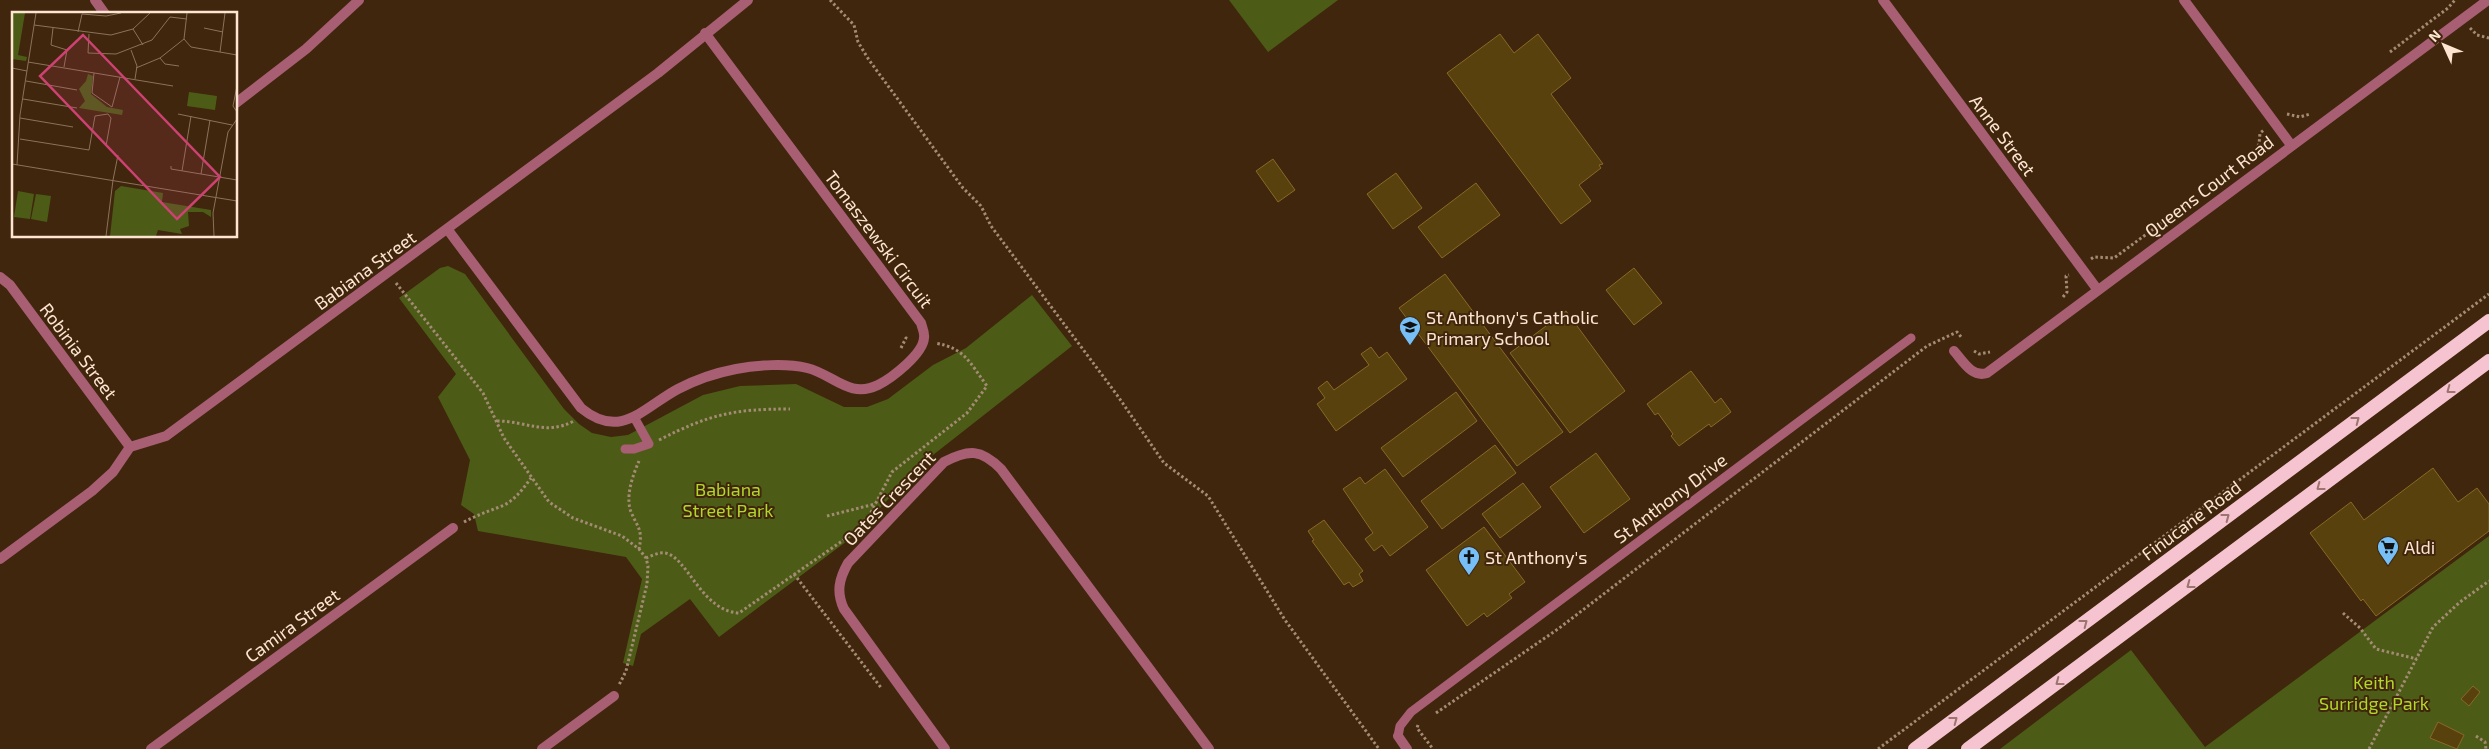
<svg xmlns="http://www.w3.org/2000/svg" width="2489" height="749" font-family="'Exo 2',sans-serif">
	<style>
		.green { fill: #4c5c17 }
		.building { fill: #58410d; stroke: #896928 }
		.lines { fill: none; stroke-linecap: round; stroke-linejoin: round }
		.path { stroke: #a48b74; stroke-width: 3; stroke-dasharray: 2.5 2.5; stroke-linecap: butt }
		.service { stroke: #a85e73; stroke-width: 9 }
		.minor { stroke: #a85e73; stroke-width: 10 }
		.trunk { stroke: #f6c4d0; stroke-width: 14 }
		.oneway { stroke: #9b756e }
		.labels { text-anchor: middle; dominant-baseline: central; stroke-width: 4; stroke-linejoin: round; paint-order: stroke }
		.street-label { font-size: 18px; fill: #fde5d2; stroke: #40260c }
		.poi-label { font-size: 18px; fill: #fde5d2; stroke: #40260c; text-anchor: start }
		.park-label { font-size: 18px; fill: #b1d72a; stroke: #40260c }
		.inset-road { fill: none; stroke: #8c725b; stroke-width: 1 }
		.view { fill: #ce4173; fill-opacity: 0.15; stroke: #ce4173; stroke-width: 2.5 }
		.inset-edge { fill: none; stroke: #fde5d2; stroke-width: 2.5 }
	</style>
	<rect width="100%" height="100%" fill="#40260c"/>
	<!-- green -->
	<path class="green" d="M1229,0H1338L1268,52Z
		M448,266L465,274L564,409L579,424L592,433L611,437L628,435L703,395L740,386L796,384L844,407H867L888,399L933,365L966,348L1032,295L1072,346L919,466L855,535L719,637L690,599L641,634L633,666L623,663L642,579L626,557L478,531L474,514L461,505L470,460L438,397L456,374L399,298L440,268Z
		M2489,536V749H2000L2131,650L2205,747Z"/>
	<!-- building -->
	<path class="building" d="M1500,34L1514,53L1538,34L1571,78L1551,94L1603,164L1599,165L1601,168L1579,185L1591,201L1561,224L1447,73Z
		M1273,159L1295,190L1278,202L1256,171Z
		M1396,173L1422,208L1393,229L1367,194Z
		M1476,183L1500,215L1442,258L1418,227Z
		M1634,268L1662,303L1634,325L1606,290Z
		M1445,274L1563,432L1517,466L1399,308Z
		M1566,311L1625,391L1570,433L1510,353Z
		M1371,347L1379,358L1387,352L1407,379L1336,431L1317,404L1325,398L1318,388L1327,381L1334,390L1369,365L1361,354Z
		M1691,371L1715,403L1721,398L1731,412L1711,427L1709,424L1679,446L1671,436L1673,434L1658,413L1655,415L1647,404Z
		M1456,392L1477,421L1403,477L1381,448Z
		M1495,445L1516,473L1442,529L1421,501Z
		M1596,453L1630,499L1584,533L1550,487Z
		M2433,468L2458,502L2477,488L2489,504V531L2376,616L2363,599L2361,601L2310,533L2351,502L2364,520Z
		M1385,469L1428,527L1390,556L1382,545L1374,551L1365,539L1373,533L1343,489L1360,477L1365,484Z
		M1523,483L1541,507L1500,538L1482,514Z
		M1324,520L1363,571L1359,574L1363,581L1353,587L1349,582L1344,585L1312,541L1314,540L1308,531Z
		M1484,527L1525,582L1509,594L1512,598L1487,617L1484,613L1467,626L1426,570Z
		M2473,686L2480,692L2469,706L2461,699Z
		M2438,722L2464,735L2457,749L2430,738Z"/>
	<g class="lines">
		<!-- path -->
		<path class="path" d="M830,0L854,25L858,42L869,60L963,188L981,206L991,226L1117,395L1164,463L1208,496L1285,620L1379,749
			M2470,28L2477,35L2489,38
			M2390,52L2448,8L2455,0
			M2287,114L2300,117L2310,114
			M2253,155L2259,144L2260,133L2264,130
			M2091,259L2094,257L2114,258L2190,202
			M396,283L483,393L504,438L549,502L573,518L622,536L639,549L646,558L648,566L647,584L626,671L619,685
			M2063,297L2067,292L2066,276L2069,275
			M901,348L906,338L909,339
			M1974,351L1979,354L1990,352
			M497,421C527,421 545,436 574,421
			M659,440C710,414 734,409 790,409
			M639,461C633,475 625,496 631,512C638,528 643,530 639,549
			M827,516L875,504
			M464,522C477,515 489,511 502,506C514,501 523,489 531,478
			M646,558C651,556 659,552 665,553C687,556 701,611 739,613L855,532L869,516L892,472L967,413L987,386C970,363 965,348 935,343
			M794,574L882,689
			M2343,613L2360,628L2376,649L2417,659
			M1436,713L1558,629L1927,346L1957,332L1962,338
			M1418,725L1417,728L1433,749
			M2476,736L2485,742L2486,749
			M1878,749L2489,294
			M2369,749L2433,627L2460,602L2489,581"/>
		<!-- service -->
		<path class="service" d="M625,449H634L649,444L634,417
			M1398,736L1400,726L1411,712L1911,338"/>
		<!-- minor -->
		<path class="minor" d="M95,0L105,14
			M1883,0L2097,289
			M2184,0L2291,145
			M236,103L306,49L359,0
			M448,230L581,408C621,441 644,407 678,389C697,379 715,373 736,369C757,365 786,363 807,368C833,374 849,399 878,385C892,378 923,354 924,338C925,333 922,327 921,323L705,33
			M0,277L10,285L130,447
			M1954,351C1963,361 1972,378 1987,373L2488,0
			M0,559L92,491L113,472L130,447L166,436L658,73L748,0
			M1398,736L1407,749
			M151,749L453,528
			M542,749L614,696
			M945,749L844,609C836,592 839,579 848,563L944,462C969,449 981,449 1001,469L1209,749"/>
		<!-- trunk -->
		<path class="trunk" d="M1915,749L2489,321
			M1968,749L2489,361"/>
	</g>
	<!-- one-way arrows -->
	<defs><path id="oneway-chevron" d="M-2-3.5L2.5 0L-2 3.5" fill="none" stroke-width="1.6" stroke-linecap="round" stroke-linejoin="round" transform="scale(1.25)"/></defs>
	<g class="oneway">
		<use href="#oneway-chevron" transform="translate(2450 390) rotate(143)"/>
		<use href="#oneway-chevron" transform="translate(2356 420) rotate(-37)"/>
		<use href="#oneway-chevron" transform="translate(2320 487) rotate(143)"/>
		<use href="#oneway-chevron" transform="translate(2226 517) rotate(-37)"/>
		<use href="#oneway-chevron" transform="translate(2190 585) rotate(143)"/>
		<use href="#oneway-chevron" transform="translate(2084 623) rotate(-37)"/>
		<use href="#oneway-chevron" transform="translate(2059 682) rotate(143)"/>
		<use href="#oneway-chevron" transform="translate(1954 720) rotate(-37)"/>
	</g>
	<!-- icons -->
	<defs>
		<g id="school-pin" transform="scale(1.125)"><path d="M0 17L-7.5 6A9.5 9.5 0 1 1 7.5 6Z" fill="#76c0f7" stroke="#40260c"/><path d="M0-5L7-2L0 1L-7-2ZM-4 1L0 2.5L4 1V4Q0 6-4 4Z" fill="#111"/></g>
		<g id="supermarket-pin" transform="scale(1.125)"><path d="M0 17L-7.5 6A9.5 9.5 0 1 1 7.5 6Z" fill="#76c0f7" stroke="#40260c"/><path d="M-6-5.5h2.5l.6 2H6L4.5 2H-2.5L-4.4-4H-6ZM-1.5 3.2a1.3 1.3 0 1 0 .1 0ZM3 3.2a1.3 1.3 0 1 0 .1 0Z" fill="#111"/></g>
		<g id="church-pin" transform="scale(1.125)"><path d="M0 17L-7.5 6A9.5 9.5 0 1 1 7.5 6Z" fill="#76c0f7" stroke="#40260c"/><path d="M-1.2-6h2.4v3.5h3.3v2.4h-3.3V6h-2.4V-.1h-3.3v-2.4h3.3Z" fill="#111"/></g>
	</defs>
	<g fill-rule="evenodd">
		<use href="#school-pin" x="1410" y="327"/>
		<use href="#supermarket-pin" x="2388" y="547"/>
		<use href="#church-pin" x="1469" y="557"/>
	</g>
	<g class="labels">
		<!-- street labels -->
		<g class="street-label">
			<text transform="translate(2003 135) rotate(53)">Anne Street</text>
			<text transform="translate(2209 186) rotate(-37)">Queens Court Road</text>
			<text transform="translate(879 239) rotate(53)">Tomaszewski Circuit</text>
			<text transform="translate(365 270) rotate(-36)">Babiana Street</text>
			<text transform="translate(79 351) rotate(53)">Robinia Street</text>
			<text transform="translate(889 498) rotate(-46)">Oates Crescent</text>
			<text transform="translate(1670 498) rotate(-37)">St Anthony Drive</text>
			<text transform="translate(2191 520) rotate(-37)">Finucane Road</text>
			<text transform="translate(292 625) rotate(-36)">Camira Street</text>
		</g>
		<!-- poi labels -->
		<g class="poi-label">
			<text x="1426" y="317">St Anthony's Catholic<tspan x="1426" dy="21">Primary School</tspan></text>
			<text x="2404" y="547">Aldi</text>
			<text x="1485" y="557">St Anthony's</text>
		</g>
		<!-- park labels -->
		<g class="park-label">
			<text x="728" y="489">Babiana<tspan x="728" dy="21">Street Park</tspan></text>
			<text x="2374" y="682">Keith<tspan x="2374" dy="21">Surridge Park</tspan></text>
		</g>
	</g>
	<!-- overview -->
	<g transform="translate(12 12)">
		<rect width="225" height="225" fill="#40260c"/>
		<path d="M0,1H13L6,43L15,45L14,49L0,47ZM76,62L81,64L79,82L95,95L111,98L110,103L67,96L73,89L67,77L74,69ZM177,80L205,84L203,98L175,94ZM109,174L151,181L150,190L199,198V205L191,200H176L177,214L168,217L170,222L146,218L144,224H98L103,179ZM6,179L22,182L18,207L2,205ZM24,182L39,184L35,210L19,207Z" fill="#4c5c17"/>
		<path class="inset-road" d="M22,13L99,23L121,17L138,1M41,16L39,33L55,38L52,55M192,16L211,20M121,17L131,33M66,20L70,2L94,4L109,1M77,22L76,41L104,42L140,28L158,5L175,7M172,27L179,35L225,43M172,27L175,1M119,38L125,54L123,67M208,40L213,1M148,46L153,52L167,54M16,50L161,74M0,56L15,59M124,56L148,46L172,27M82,61L80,81L100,95L108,65M14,69L65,78M225,74L221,94L225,100M11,87L65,96M166,102L220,113M8,106L61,115M8,127L77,138L83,104L96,102L99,106L94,134M0,152L225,189M5,153L8,103L24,1M159,154V157L225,168M170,159L179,104M189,162L198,108M101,168L106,143M94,224L101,168M202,224L201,201L216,120L225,107"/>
		<path class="view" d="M71,23L208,165L165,207L28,64Z"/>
		<rect width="225" height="225" class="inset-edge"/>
	</g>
	<!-- north arrow -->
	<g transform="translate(2444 45) rotate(314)" stroke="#40260c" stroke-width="4" paint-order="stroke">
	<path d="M0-4L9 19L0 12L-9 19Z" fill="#fde5d2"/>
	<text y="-8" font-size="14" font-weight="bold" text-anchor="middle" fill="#fde5d2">N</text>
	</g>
</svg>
